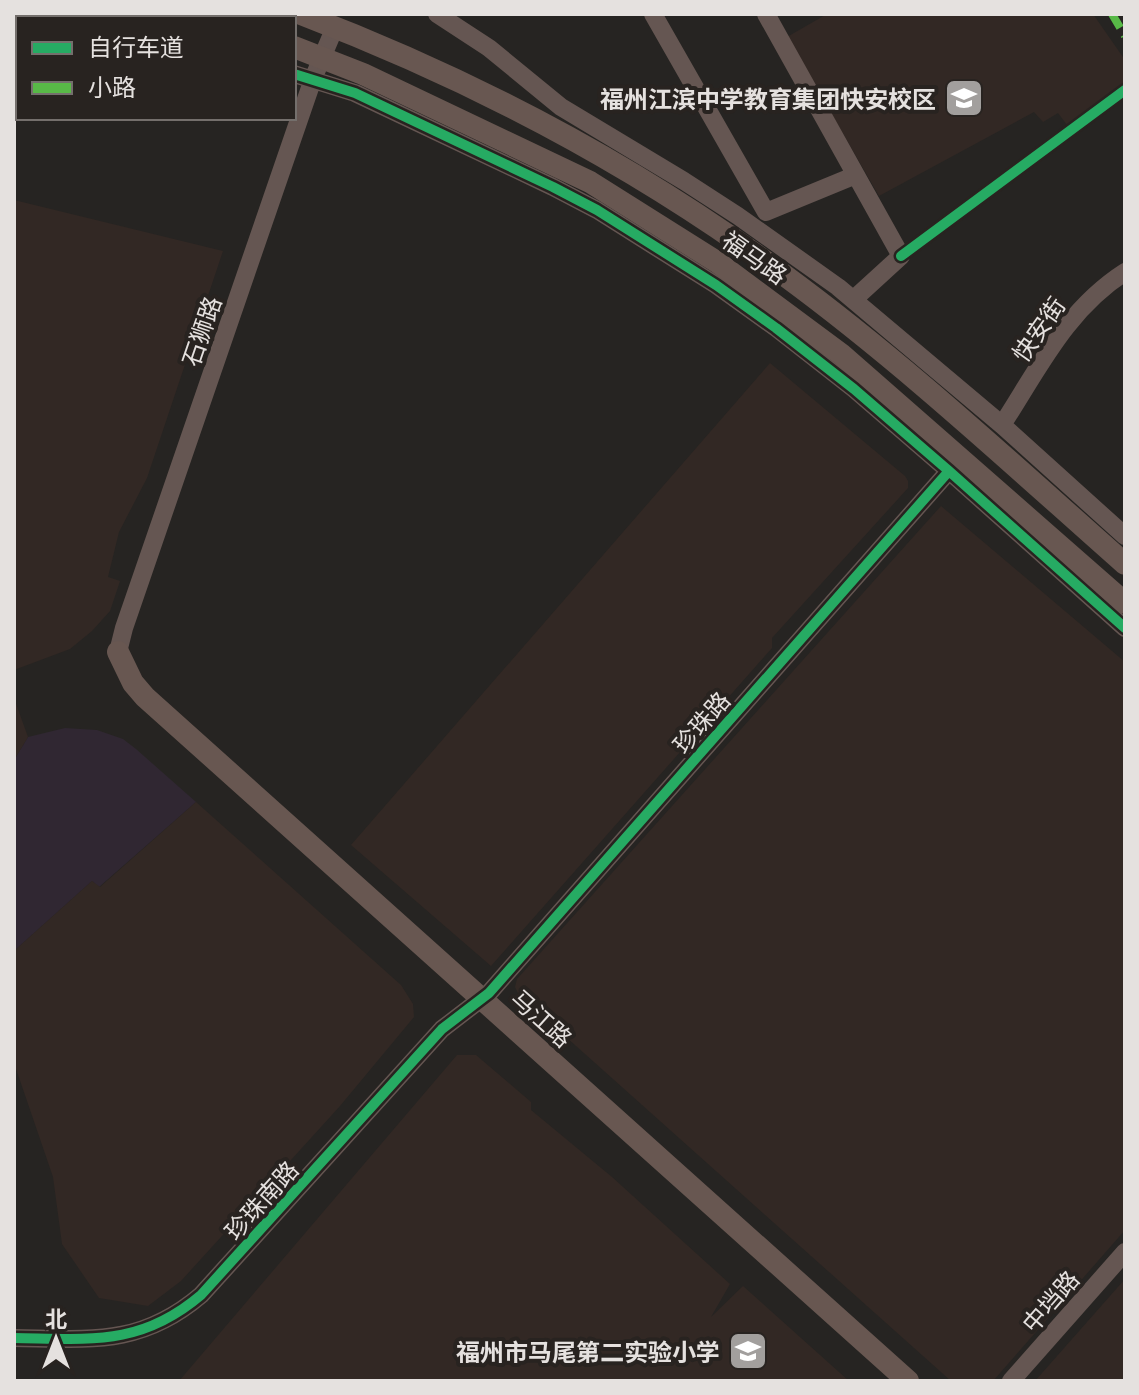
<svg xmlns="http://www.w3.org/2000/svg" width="1139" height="1395" font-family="Commissioner,'Noto Sans SC',sans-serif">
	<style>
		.commercial { fill: #302732 }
		.built { fill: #322824 }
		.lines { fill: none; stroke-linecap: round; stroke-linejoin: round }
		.minor { stroke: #655652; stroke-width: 18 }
		.major { stroke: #685751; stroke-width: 22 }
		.quiet { stroke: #58b947; stroke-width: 8; stroke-dasharray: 16 8; stroke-linecap: butt }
		.cycleway-casing { stroke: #282320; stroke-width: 15 }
		.cycleway { stroke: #26ab63; stroke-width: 10 }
		.labels { text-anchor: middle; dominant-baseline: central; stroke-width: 8; stroke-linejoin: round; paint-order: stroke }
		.poi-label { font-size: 24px; font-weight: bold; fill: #e5e1df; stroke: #282320; text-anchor: end }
		.street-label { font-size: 24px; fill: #e5e1df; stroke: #282320 }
	</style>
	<rect width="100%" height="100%" fill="#262422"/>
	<!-- commercial -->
	<path class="commercial" d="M65,728L97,730L123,739L136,749L196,802L99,887L92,881L14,951V760L28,737Z"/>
	<!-- built -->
	<path class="built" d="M14,14L37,16V18H18V101L14,119Z
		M827,14H1093L1125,60V84L1067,125L1058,113L1043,122L1034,112L879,196L787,37Z
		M14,200L223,251L147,478L119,532L108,577L120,581L110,611L92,631L70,649L14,670Z
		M770,363L905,476L908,481V488L772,638V648L491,966L351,845Z
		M941,506L1125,662V1230L993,1381H951L519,995L515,987L517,979Z
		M14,698L28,737L14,760Z
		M196,802L401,985L413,1004L414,1017L340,1106L181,1281L148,1306L99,1298L62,1244L53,1177L14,1063V951L92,881L100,887Z
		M457,1055H476L531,1102V1110L612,1177L730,1284L711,1317L743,1286L849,1381H179Z
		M1125,1279V1381H1035Z"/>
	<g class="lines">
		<!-- minor -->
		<path class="minor" d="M101,14L115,18
			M437,14L489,48L561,107L684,181L738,216L838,287L1002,425L1125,536
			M653,14L766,212L856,175
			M766,14L901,256L854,299
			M294,74L355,93L553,187L597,210L716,285L776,328L854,389L949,471L1125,628
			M1002,425C1039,368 1066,310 1125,272
			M118,652L124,628L313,79L335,27
			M14,1338C88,1339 140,1347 201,1295L442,1029L489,993L949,471
			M1011,1381L1125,1252"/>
		<!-- major -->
		<path class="major" d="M196,14L208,18
			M301,14C471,79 637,166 784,275C904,363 1013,465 1125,564
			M294,47L363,74L590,182L717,262L841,354L1125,603
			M118,652L133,683L145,697L908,1381"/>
		<!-- quiet -->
		<path class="quiet" d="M1112,14L1125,36"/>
		<!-- cycleway casing -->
		<g class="cycleway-casing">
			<path id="cycleway" d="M294,74L355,93L553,187L597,210L716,285L776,328L854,389L949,471L1125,628
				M901,256L1125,90
				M14,1338C88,1339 140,1347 201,1295L442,1029L489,993L949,471"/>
		</g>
		<!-- cycleway -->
		<use href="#cycleway" class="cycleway"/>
	</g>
	<!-- icons -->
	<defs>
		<g id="school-square" transform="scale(2)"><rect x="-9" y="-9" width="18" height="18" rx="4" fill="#a29f9d" stroke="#282320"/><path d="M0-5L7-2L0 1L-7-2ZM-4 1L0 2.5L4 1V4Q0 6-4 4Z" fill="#fff"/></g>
	</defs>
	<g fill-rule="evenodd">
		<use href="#school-square" x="964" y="98"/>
		<use href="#school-square" x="748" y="1351"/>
	</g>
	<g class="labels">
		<!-- poi labels -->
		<g class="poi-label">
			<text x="936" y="98">福州江滨中学教育集团快安校区</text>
			<text x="720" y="1351">福州市马尾第二实验小学</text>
		</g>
		<!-- street labels -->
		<g class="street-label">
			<text transform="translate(755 257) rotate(35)">福马路</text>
			<text transform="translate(1038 329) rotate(-55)">快安街</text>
			<text transform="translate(201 331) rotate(-71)">石狮路</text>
			<text transform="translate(701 722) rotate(-49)">珍珠路</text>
			<text transform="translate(542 1018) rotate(42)">马江路</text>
			<text transform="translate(261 1200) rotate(-48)">珍珠南路</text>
			<text transform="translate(1050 1301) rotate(-49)">中垱路</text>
		</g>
	</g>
	<!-- border -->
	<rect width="1139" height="1395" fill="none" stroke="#e5e1df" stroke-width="32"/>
	<!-- legend -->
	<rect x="16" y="16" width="280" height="104" fill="#282320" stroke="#746f6c" stroke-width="2"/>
	<rect x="32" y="42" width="40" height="12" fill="#26ab63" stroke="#746f6c" stroke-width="2"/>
	<text x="88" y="56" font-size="24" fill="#e5e1df">自行车道</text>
	<rect x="32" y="82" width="40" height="12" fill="#58b947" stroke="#746f6c" stroke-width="2"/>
	<text x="88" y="96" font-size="24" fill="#e5e1df">小路</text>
	<!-- north arrow -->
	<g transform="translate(56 1339)" stroke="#282320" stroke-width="6" paint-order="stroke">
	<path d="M0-6L14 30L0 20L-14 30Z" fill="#e5e1df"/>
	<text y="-12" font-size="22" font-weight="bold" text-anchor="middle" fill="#e5e1df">北</text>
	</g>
</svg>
